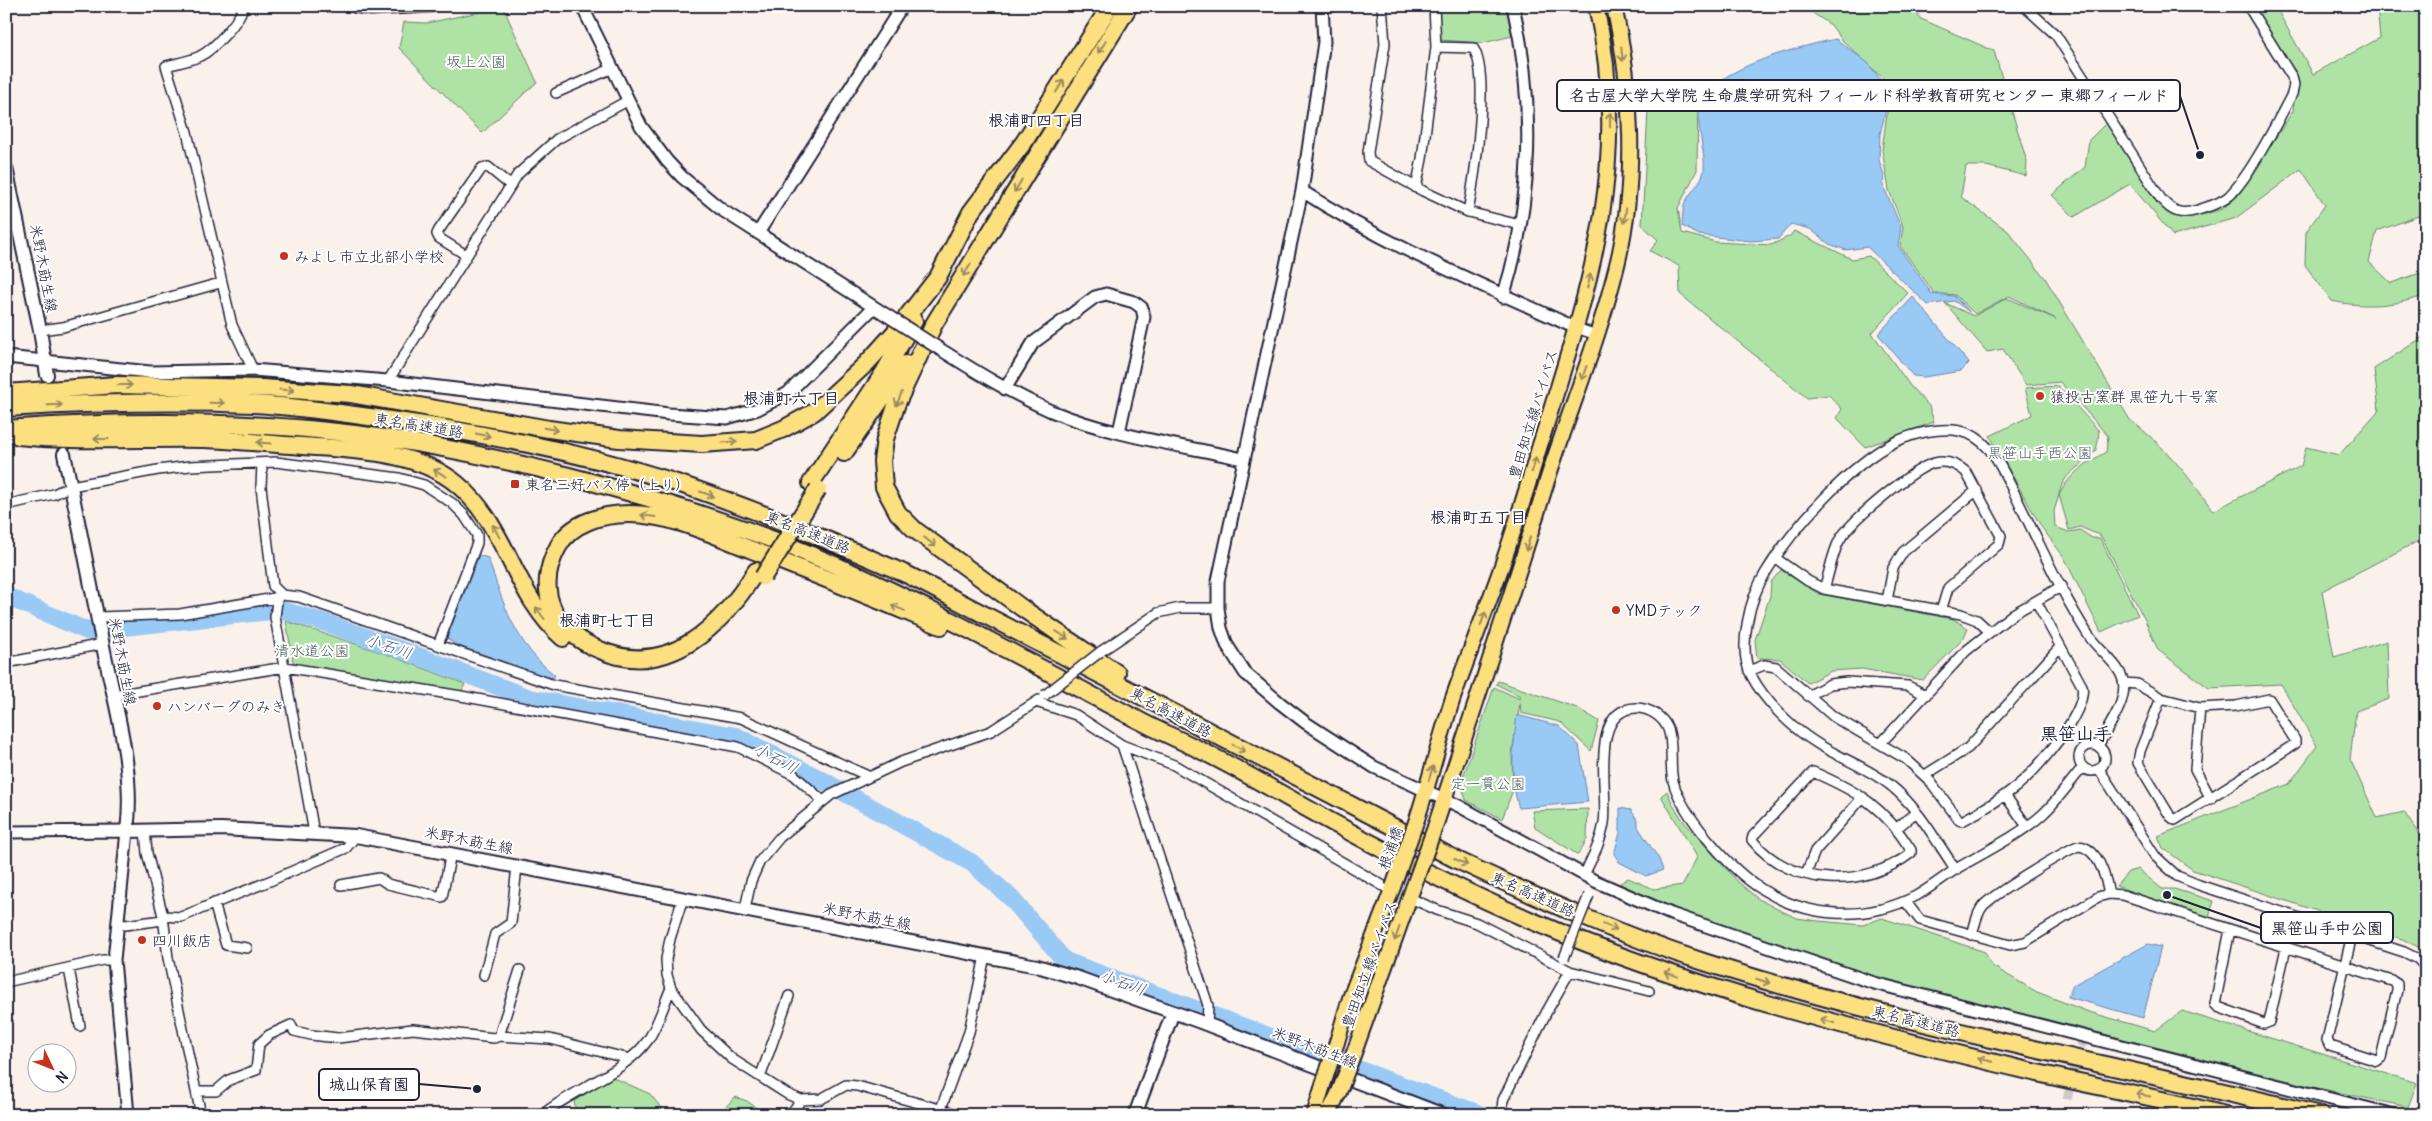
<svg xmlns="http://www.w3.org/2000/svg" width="2432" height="1121" font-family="Delius,'Klee One',sans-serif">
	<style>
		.green { fill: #afe3a5; stroke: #688270 }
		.water { fill: #99c9f5; stroke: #6986ab }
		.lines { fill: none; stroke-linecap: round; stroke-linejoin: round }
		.river { stroke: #99c9f5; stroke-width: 18 }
		.minor-tunnel { stroke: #d0c8c8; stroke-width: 9; stroke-dasharray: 9 4.5; stroke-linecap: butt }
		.minor-casing { stroke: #22223b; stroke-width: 12 }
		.tertiary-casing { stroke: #22223b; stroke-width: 15 }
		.secondary-casing { stroke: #22223b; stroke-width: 16 }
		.primary-casing { stroke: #22223b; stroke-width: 18 }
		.motorway-casing { stroke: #22223b; stroke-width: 20 }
		.minor { stroke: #fff; stroke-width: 9 }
		.tertiary { stroke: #fff; stroke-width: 11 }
		.secondary { stroke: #fff; stroke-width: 12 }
		.primary { stroke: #fce080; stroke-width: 14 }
		.motorway { stroke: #fce080; stroke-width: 16 }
		.minor-bridge-casing { stroke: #22223b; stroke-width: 12; stroke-linecap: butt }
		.tertiary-bridge-casing { stroke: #22223b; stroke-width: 15; stroke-linecap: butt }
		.primary-bridge-casing { stroke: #22223b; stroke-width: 18; stroke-linecap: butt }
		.motorway-bridge-casing { stroke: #22223b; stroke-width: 20; stroke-linecap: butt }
		.minor-bridge { stroke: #fff; stroke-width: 9 }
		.tertiary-bridge { stroke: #fff; stroke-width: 11 }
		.primary-bridge { stroke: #fce080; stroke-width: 14 }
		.motorway-bridge { stroke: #fce080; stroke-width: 16 }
		.oneway { stroke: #9a8a61 }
		.poi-dot { fill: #c8321e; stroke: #fff; stroke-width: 2 }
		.labels { text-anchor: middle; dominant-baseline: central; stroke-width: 4; stroke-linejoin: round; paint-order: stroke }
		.park-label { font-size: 15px; fill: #4c5c5b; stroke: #fff }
		.poi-label { font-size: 15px; fill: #22223b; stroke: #fff; text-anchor: start }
		.street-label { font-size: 15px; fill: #22223b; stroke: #fff }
		.neighbourhood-label { font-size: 16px; font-weight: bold; fill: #22223b; stroke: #fff }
		.water-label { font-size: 16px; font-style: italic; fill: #4c5c7c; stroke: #fff }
		.quarter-label { font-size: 18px; font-weight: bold; fill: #22223b; stroke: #fff }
		.leader { fill: none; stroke: #22223b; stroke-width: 2 }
		.callout-dot { fill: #22223b; stroke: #fff; stroke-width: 2 }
		.callout { fill: #fff; stroke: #22223b; stroke-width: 2 }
		.callout-label { font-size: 16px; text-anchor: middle; font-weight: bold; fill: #22223b }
	</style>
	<rect width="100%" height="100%" fill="#fbf1eb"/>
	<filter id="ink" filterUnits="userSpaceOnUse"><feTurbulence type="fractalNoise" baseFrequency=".02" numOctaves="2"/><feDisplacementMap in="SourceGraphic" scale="10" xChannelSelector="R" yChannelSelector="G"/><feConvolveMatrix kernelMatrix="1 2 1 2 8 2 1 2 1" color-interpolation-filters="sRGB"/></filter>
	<g filter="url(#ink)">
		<!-- green -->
		<path class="green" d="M1439,6H1506L1512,36L1483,43L1440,40Z
			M1802,6H1918L1919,18L1994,51L2027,162L2026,176L1986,166H1966L1961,197L2008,231L2045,278L2130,420C2164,445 2189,476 2213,511L2301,466L2306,447L2339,455L2379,410L2374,369L2426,335V537L2322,591L2334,657L2387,641L2389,699L2356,711L2350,759L2377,818L2404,812L2426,845V951L2402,939L2193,870L2163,848L2158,836L2289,784L2317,746L2281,684L2209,688L2158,650L2145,620L2101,536L2080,527L2069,530L2059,495L2054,511L2055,527L2069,532L2080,530L2092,538H2100L2138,615L2101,632L2064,557L2042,528L1990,436L2032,415L2025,388L2058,386L2099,431C2098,437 2098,447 2095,451C2083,468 2063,470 2059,495C2070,473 2085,464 2106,452L2108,436L2060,382L2026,385L2003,349L1987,352L1945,303L1974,316L2007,298L2056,319L2009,296L1975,314L1955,295L1934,293L1900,246L1903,227L1889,190L1882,150L1889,98L1886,81L1842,40L1831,25Z
			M2249,6H2275L2313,74L2380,38L2377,6H2426V216L2424,214L2377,231L2369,262L2391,283L2426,271V295C2397,306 2362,308 2332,301L2305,265L2306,232L2325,205L2301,169L2236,218L2173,236L2130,184L2074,217L2052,195L2085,167L2089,140L2109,120L2143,179L2170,212L2206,214L2222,209L2237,197L2293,111L2297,73L2271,40Z
			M503,7L537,82L482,133L399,48L404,22L427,23Z
			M1698,98L1697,170L1678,208L1682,233L1716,242L1771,245L1790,236L1794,231L1852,259L1869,256L1908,293L1872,333L1911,387L1929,406L1934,422L1865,447L1837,418L1842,409L1829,395L1807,398L1680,294L1679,266L1650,251L1658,240L1642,225L1648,110Z
			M1781,570L1819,594L1953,619L1968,628L1963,639L1923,680L1862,669L1831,671L1808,683L1780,659L1757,658L1755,640L1770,596L1771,582Z
			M286,621L386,654L465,684L461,692L297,667L293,661Z
			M1498,681L1577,708L1599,721L1591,751L1560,722L1521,713L1520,703L1512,754L1513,790L1502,819L1466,800L1461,783L1494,687L1520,699V696L1496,684Z
			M1667,791L1673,805L1685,823L1738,882L1757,898L1777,909L1797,918L1818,921L1863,925L1882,918L1985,952L1992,966L2037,992L2089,1012L2155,1031L2182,1011L2417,1083L2408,1107L2313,1087L1876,977L1703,920L1616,886L1628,878L1654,889L1683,885L1697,857L1661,796Z
			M1588,809L1587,839L1578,855L1535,827L1532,811Z
			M2138,869L2162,889H2174L2214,901L2208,919L2116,886L2128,872Z
			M612,1077L650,1094L667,1115H576L574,1101Z
			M735,1097L747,1101L766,1115H718Z"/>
		<!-- water -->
		<path class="water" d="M1836,39L1868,63L1887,88L1888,102L1880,134L1879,160L1884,175L1883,185L1901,227L1898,246L1932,294L1954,296L1970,312L1954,301L1928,305L1867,247L1846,250L1829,244L1810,229L1791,224L1778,239L1751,241L1699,235L1682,226C1683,219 1682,209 1685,203C1689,193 1703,181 1704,170C1706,150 1695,127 1700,106C1710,68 1802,46 1836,39Z
			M1913,297L1969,363L1961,371L1924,377L1913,376L1878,334Z
			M479,555L488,558C503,603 515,645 555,675L553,678C536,675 456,649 447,638Z
			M1517,715L1559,726L1579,745L1588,802L1519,808C1509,777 1513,747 1517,715Z
			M1620,808L1631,810L1638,821V827L1659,859L1663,870L1646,876L1619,862L1614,854L1620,833Z
			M2148,944L2161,947L2143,1018L2068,997L2073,985Z"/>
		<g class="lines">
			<!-- river -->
			<path class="river" d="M6,596L87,631L281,610L323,622L421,657L529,698L736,736L818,778L972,863L1011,898L1065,961L1482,1115"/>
			<!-- minor-tunnel -->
			<path class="minor-tunnel" d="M2067,1099L2083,1038"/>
			<!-- minor casing -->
			<g class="minor-casing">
				<path id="minor" d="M243,6C241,20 213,50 200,56C190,61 177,63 166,66L187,132L232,325L253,370
					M1382,6L1385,44L1368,152L1369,161L1423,191L1468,212L1520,225
					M2024,6L2056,35L2161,199C2173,213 2181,215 2198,210C2209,206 2220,204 2229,196C2250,176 2278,121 2292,94L2294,85L2292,77L2248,6
					M1436,47L1473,48C1491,73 1474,181 1468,212
					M556,93L611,69
					M1416,188L1422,159L1436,47L1434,6
					M466,255L439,238L437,234L439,230L482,168L488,167L510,185
					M1576,328L1597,335
					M40,330L63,327L220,283
					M388,381L518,174L557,139L627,101
					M262,464L261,487L273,586L282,595L299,597L554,685L741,718L868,776
					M6,505L54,494L71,486L158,470L190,466L276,462L399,478L424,485L452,503L464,515L477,535V543L438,645
					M1775,558L1808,581L1824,589L1961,614L1977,620L1990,632
					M1824,589C1829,574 1832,555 1839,541C1849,522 1914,468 1934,463C1946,460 1957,464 1966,472L2001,536L1999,544L1948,588L1941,611
					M278,593L275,617L314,833
					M1887,601L1893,568L1903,552L1977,490
					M99,617L180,614L275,598
					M1100,652L1158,613L1180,608H1218
					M6,663L103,644
					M1749,671L1764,665L1776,667L1834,717L1906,759L1930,781L1959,820L1962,821C1981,811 2001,799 2017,786C2037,769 2088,712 2082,686L2036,601
					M2124,683L2137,684L2161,698L2200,708L2236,706L2269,699L2295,740V744L2175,820L2170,816L2138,763L2140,751L2161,698
					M114,695L285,667L461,696L738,747L794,775L823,801
					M1808,696L1830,684L1847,682L1908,686L1926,695
					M1036,702L1076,715L1122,745L1174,765L1392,891
					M2200,708L2195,769L2211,799
					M1881,743L1966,651L2013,614L2062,586
					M1122,745L1208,1005L1207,1024
					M2079 758a13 13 0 1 1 26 0a13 13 0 1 1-26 0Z
					M2099,769L2155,856L2177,876L2199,885L2404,952L2418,959L2426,968
					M1813,772C1859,792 1884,807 1911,850V853C1865,889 1791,888 1752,840L1753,836Z
					M1925,775L1968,748L2060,647
					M2005,795L2026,825
					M1897,828L1916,812
					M145,830L147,853L163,916L168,958L201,1115
					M1956,870C1936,841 1918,807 1890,785C1868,768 1842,759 1818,744C1792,728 1765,702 1751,675C1737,648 1750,597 1766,572C1792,529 1850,464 1895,442C1914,433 1940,427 1960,431C1972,433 1982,441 1990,450C2003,467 2012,489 2022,509C2043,551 2063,596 2089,636C2099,651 2118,663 2123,680C2128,702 2107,728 2098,746
					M1806,874L1815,851L1863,797
					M1584,875C1592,858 1601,842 1604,823C1609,793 1588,709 1636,708C1650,708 1663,717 1668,729C1674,745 1669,764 1673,781C1682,816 1732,871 1763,890C1810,919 1867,921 1916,896C1930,888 1943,878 1956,869C1983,853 2022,834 2044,813C2058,800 2070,782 2083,767
					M341,885L379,878L388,884L442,897L451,853
					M683,898L670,939L666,959L667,975L671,988L701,1030L732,1059L787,1094L801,1100L821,1099L846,1085L857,1086L961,1115
					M1410,898L1437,910L1477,923L1570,971L1649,991
					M1905,901L1920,920L2010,945L2025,942L2098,897L2109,894L2123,895L2392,981L2397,984V990L2381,1058L2377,1061L2330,1046L2327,1040L2352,935
					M214,903L226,945L247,948
					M745,909L751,881L760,861L780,837L831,795L901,762L991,731L1039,700
					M163,916L181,917L272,880L346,848L356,836
					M118,923L125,925L163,920
					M2230,930L2215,1004L2218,1007L2264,1024L2269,1022L2286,948
					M1972,935C1975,926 1976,914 1983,906C1992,895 2063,852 2078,846C2098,847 2106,878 2109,894
					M69,969L80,1026
					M484,975L495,934L511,923L517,866
					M6,982L103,960H114
					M499,1036L520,970
					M761,1075L789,996
					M197,1091H216L229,1080L256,1070L259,1044L269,1035L291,1025L294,1031L311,1035L338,1038L413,1029L494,1038L499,1036L550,1039L630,1059
					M1506,1112L1502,1108L1503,1100L1546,1013L1570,971
					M939,1114L969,1032L985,956
					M542,1115C573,1089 625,1073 648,1040C658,1025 664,1004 671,988
					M790,1115L801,1100"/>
			</g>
			<!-- tertiary casing -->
			<g class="tertiary-casing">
				<path id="tertiary" d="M354,6L371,9L431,6
					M582,6L641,126L667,161L682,177L722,210L888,316
					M1322,6L1324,42L1302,191L1218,581V608L1221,628L1227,645L1245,673L1280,703L1306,723L1374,767L1459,806L1595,881L1671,914L1874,983L2394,1115
					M1302,191C1389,247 1483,285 1576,328
					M758,233L902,6
					M1503,297C1533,204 1535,101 1513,6
					M935,346C973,370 1010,393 1051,411C1112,436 1180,445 1243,459
					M6,357L150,372L253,370L388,381L669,414L727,418L758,409L788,393L874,307
					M1005,389L1033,343L1095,297L1106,294L1134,302L1142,308L1144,317L1119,432
					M6,832L127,831L114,960L128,1115"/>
			</g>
			<!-- secondary casing -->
			<g class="secondary-casing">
				<path id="secondary" d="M6,168L40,330L47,375
					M64,454C78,519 91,585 104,651C116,709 135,771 127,831L221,829L356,836L1037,966L1078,978L1198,1021L1444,1115
					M1135,1115L1173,1012"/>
			</g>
			<!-- primary casing -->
			<g class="primary-casing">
				<path id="primary" d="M1417,819C1430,779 1440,738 1453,698C1468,656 1484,616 1499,574C1514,532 1527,488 1540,445C1587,293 1633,167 1596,6
					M1435,827C1473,712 1511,597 1547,481C1570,409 1599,339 1617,265C1637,183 1633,89 1614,6
					M1337,1042L1350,998L1393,887
					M1355,1050L1413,888
					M1314,1115L1323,1085
					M1328,1115L1339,1092"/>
			</g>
			<!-- motorway casing -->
			<g class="motorway-casing">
				<path id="motorway" d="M6,393L117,385L262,388L351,394L549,429L619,439L702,444L756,440L783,429L814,412L867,363L895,332L938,277L971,212L1024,142L1110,6
					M6,408C88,403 171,401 253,404C296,406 340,413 383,419C484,433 586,453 683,485C760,511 834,542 908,575L1457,860C1538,898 1619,935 1704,962C1906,1027 2115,1064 2320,1115
					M6,429C116,421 227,420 337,432C415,440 493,457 569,476C661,500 751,528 837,566C942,612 1041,669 1142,722C1163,733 1185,742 1206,753C1252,776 1296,803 1341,827C1403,861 1467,893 1532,921C1691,989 1860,1031 2029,1071C2094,1086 2160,1098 2225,1115
					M18,436C80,442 142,438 204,439C236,440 269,444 302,446C353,450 416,450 457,484C507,525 514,596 563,638
					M844,453L906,364
					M811,483L883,374L914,321
					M756,571C723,624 669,680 600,650C580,642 563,629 553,609C544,589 547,567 558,547C571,522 603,514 629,514C671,514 714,535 752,550C816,574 878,600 941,626
					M1117,673L1022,608L915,530L898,513L884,487L882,461L885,439L897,403L934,324L1129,6"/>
			</g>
			<!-- minor -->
			<use href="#minor" class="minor"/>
			<!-- tertiary -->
			<use href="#tertiary" class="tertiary"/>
			<!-- secondary -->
			<use href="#secondary" class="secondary"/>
			<!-- primary -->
			<use href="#primary" class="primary"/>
			<!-- motorway -->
			<use href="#motorway" class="motorway"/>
			<!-- minor-bridge casing -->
			<g class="minor-bridge-casing">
				<path id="minor-bridge" d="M1045,695L1100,652
					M1564,958L1589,895"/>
			</g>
			<!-- tertiary-bridge casing -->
			<g class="tertiary-bridge-casing">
				<path id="tertiary-bridge" d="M888,316L935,346"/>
			</g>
			<!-- primary-bridge casing -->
			<g class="primary-bridge-casing">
				<path id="primary-bridge" d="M1393,887L1417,819
					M1413,888L1435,827
					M1323,1085L1337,1042
					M1339,1092L1355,1050"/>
			</g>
			<!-- motorway-bridge casing -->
			<g class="motorway-bridge-casing">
				<path id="motorway-bridge" d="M763,577L818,489"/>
			</g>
			<!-- minor-bridge -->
			<use href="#minor-bridge" class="minor-bridge"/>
			<!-- tertiary-bridge -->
			<use href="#tertiary-bridge" class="tertiary-bridge"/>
			<!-- primary-bridge -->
			<use href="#primary-bridge" class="primary-bridge"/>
			<!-- motorway-bridge -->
			<use href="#motorway-bridge" class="motorway-bridge"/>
		</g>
		<!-- one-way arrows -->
		<defs><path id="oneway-shaft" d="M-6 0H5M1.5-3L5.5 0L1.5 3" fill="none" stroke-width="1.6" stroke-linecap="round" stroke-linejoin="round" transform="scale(1.25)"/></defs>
		<g class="oneway">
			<use href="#oneway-shaft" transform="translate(1102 47) rotate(123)"/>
			<use href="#oneway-shaft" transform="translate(1622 54) rotate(83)"/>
			<use href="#oneway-shaft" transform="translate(1060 86) rotate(-58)"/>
			<use href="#oneway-shaft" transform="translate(1610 120) rotate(-90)"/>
			<use href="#oneway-shaft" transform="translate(1018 186) rotate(121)"/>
			<use href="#oneway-shaft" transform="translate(1625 216) rotate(99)"/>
			<use href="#oneway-shaft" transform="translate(967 270) rotate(122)"/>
			<use href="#oneway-shaft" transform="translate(1589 281) rotate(-76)"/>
			<use href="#oneway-shaft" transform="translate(1584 373) rotate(109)"/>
			<use href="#oneway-shaft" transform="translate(125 385)"/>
			<use href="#oneway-shaft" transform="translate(287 390) rotate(4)"/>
			<use href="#oneway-shaft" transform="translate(899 399) rotate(112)"/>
			<use href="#oneway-shaft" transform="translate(217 403) rotate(1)"/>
			<use href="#oneway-shaft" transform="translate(55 405) rotate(-2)"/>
			<use href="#oneway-shaft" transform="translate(551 429) rotate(9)"/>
			<use href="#oneway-shaft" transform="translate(483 435) rotate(11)"/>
			<use href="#oneway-shaft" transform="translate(101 439) rotate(-180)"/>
			<use href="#oneway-shaft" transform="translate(730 442) rotate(-4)"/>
			<use href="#oneway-shaft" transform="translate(264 443) rotate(-176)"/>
			<use href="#oneway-shaft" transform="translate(1534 465) rotate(-73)"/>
			<use href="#oneway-shaft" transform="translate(440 473) rotate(-151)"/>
			<use href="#oneway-shaft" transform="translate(707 494) rotate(19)"/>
			<use href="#oneway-shaft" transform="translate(648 516) rotate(-172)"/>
			<use href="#oneway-shaft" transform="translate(496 531) rotate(-118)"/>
			<use href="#oneway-shaft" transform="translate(930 542) rotate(39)"/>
			<use href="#oneway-shaft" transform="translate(1528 544) rotate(107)"/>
			<use href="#oneway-shaft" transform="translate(898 608) rotate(-157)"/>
			<use href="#oneway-shaft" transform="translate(540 613) rotate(-127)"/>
			<use href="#oneway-shaft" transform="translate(1483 619) rotate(-70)"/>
			<use href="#oneway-shaft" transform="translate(1062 635) rotate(34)"/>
			<use href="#oneway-shaft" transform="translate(1239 748) rotate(28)"/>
			<use href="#oneway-shaft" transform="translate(1431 773) rotate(-73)"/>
			<use href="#oneway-shaft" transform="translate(1461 862) rotate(26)"/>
			<use href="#oneway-shaft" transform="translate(1610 927) rotate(22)"/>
			<use href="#oneway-shaft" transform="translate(1397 934) rotate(110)"/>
			<use href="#oneway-shaft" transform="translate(1671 974) rotate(-160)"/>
			<use href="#oneway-shaft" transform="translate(1763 981) rotate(17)"/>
			<use href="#oneway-shaft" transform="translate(1827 1021) rotate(-165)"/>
			<use href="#oneway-shaft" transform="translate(1985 1060) rotate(-166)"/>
			<use href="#oneway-shaft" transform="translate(2143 1095) rotate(-168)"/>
		</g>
	</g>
	<!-- markers -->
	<g class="poi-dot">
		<circle cx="284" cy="256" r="5"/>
		<circle cx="2040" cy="396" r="5"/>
		<rect x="510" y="479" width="10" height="10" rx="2.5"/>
		<circle cx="1616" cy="610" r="5"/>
		<circle cx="157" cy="706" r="5"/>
		<circle cx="142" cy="940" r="5"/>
	</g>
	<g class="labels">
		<!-- park labels -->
		<g class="park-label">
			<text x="476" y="61">坂上公園</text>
			<text x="2040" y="452">黒笹山手西公園</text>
			<text x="312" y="650">清水道公園</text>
			<text x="1488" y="783">定一貫公園</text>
		</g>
		<!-- poi labels -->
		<g class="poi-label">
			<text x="294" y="256">みよし市立北部小学校</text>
			<text x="2050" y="396">猿投古窯群 黒笹九十号窯</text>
			<text x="525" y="484">東名三好バス停（上り）</text>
			<text x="1626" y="610">YMDテック</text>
			<text x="167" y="706">ハンバーグのみき</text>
			<text x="152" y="940">四川飯店</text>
		</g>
		<!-- street labels -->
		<g class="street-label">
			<text transform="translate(44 268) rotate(79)">米野木莇生線</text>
			<text transform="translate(1533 414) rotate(-73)">豊田知立線バイパス</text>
			<text transform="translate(419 425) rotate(9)">東名高速道路</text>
			<text transform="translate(808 532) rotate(22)">東名高速道路</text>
			<text transform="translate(123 661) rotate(79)">米野木莇生線</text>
			<text transform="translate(1171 712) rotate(28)">東名高速道路</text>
			<text transform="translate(469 840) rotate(11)">米野木莇生線</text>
			<text transform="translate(1390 848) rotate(-71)">根浦橋</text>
			<text transform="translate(1533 894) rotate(24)">東名高速道路</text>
			<text transform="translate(867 916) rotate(11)">米野木莇生線</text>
			<text transform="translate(1369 964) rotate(-70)">豊田知立線バイパス</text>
			<text transform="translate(1916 1021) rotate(14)">東名高速道路</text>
			<text transform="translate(1315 1047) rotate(21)">米野木莇生線</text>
		</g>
		<!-- neighbourhood labels -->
		<g class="neighbourhood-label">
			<text x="1036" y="120">根浦町四丁目</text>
			<text x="791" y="398">根浦町六丁目</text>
			<text x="1478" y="517">根浦町五丁目</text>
			<text x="607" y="620">根浦町七丁目</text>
		</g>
		<!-- water labels -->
		<g class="water-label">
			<text transform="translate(389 646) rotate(18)">小石川</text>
			<text transform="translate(776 758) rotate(28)">小石川</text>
			<text transform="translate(1123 982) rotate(20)">小石川</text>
		</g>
		<!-- quarter labels -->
		<g class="quarter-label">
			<text x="2076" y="733">黒笹山手</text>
		</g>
	</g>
	<!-- callouts -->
	<path class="leader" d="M2200 155L2180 96M2167 895L2261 928M477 1089L419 1084"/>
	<g class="callout-dot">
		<circle cx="2200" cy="155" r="5"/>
		<circle cx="2167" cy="895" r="5"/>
		<circle cx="477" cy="1089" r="5"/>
	</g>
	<g class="callout">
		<rect x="1557" y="80" width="623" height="31" rx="5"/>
		<rect x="2261" y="912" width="132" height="31" rx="5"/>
		<rect x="319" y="1069" width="100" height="31" rx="5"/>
	</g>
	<g class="callout-label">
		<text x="1869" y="101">名古屋大学大学院 生命農学研究科 フィールド科学教育研究センター 東郷フィールド</text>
		<text x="2327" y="934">黒笹山手中公園</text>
		<text x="369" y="1090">城山保育園</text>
	</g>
	<!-- margin -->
	<rect width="2432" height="1121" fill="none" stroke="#fff" stroke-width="25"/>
	<rect x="12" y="12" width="2407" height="1096" fill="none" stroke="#22223b" stroke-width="2" filter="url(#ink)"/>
	<!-- north arrow -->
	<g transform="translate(52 1068) rotate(133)"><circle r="24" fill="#ffffff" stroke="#a7a7b1"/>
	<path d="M0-4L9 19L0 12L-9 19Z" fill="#c8321e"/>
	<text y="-8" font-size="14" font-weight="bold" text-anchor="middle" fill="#22223b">N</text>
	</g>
</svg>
